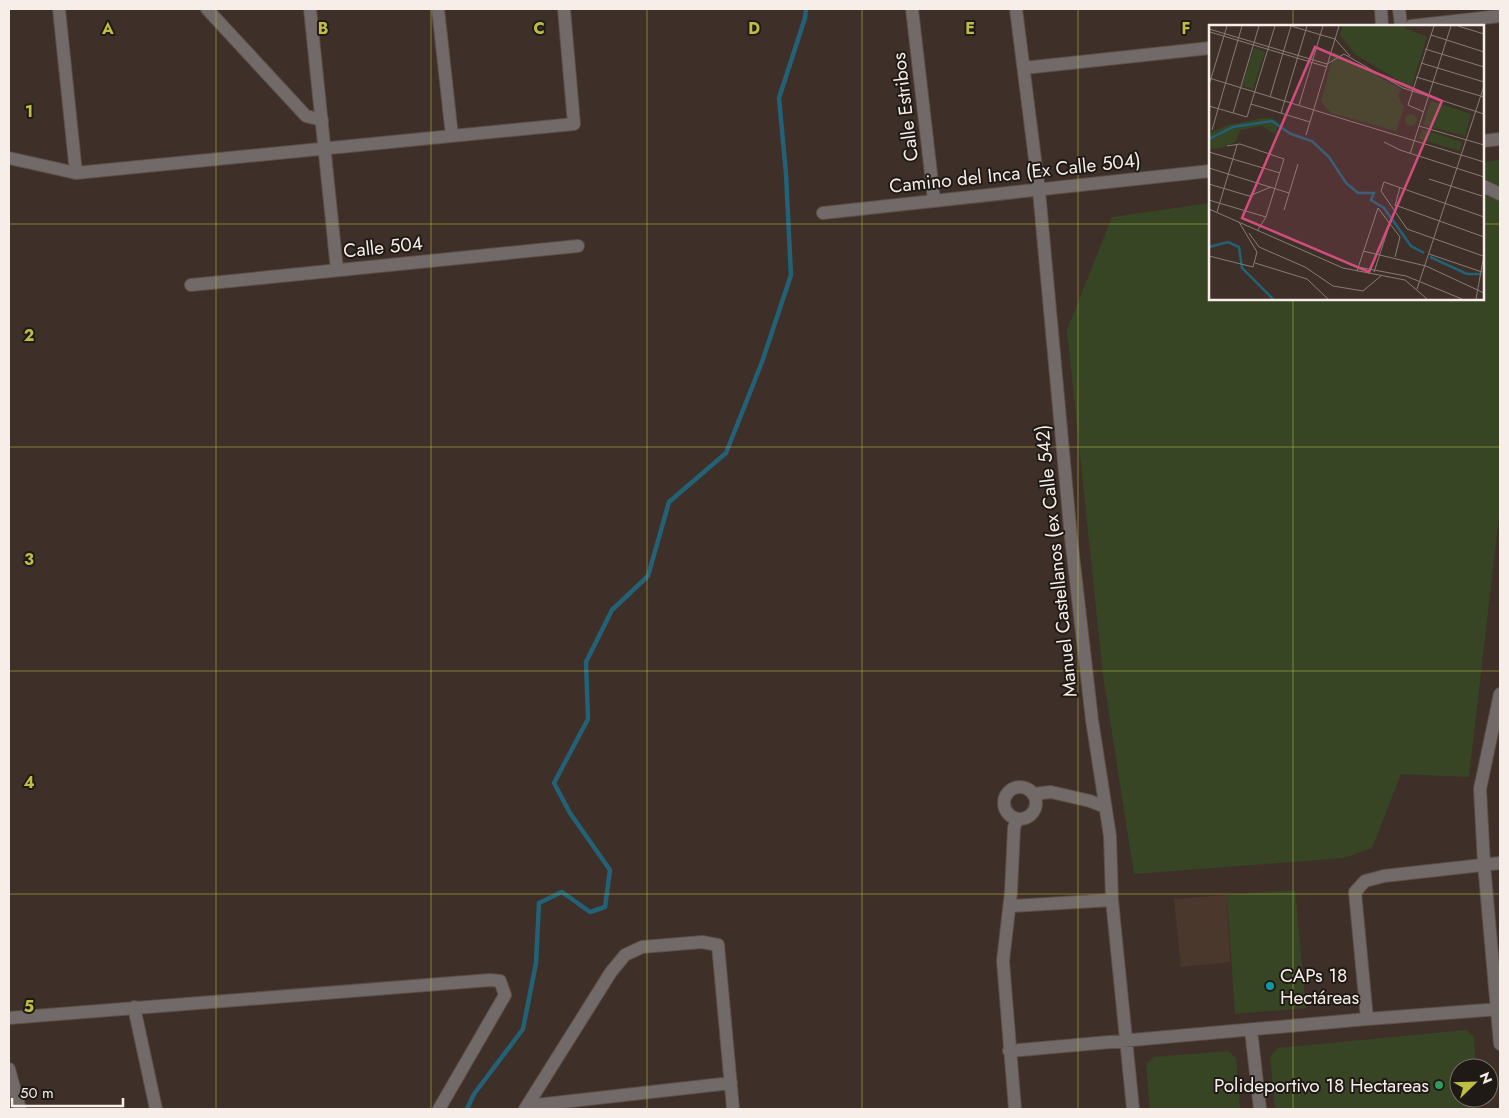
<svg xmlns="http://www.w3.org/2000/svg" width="1509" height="1118" font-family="Jost,sans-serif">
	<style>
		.built { fill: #4b382c }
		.green { fill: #374524 }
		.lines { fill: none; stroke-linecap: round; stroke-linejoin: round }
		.stream { stroke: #236177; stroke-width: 4.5 }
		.minor-casing { stroke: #5c4e47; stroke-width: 14 }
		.minor { stroke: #726a68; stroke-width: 12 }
		.grid { fill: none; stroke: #bebf42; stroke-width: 1; stroke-opacity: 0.55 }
		.culture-dot { fill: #0f9aa8; stroke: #201a16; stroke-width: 2 }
		.leisure-dot { fill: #2e9e5b; stroke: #201a16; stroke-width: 2 }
		.labels { text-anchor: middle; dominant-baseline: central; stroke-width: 4; stroke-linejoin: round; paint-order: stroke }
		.street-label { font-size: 19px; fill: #f7eee9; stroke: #201a16 }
		.poi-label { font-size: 19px; fill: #f7eee9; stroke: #201a16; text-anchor: start }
		.inset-river { fill: none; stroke: #236177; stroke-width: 2.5 }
		.inset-road { fill: none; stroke: #887c75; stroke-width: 1 }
		.view { fill: #cf4e7e; fill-opacity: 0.15; stroke: #cf4e7e; stroke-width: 2.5 }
		.inset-edge { fill: none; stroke: #f7eee9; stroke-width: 2.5 }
		.grid-label { font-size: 16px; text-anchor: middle; font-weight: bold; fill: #bebf42; stroke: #201a16; stroke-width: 4; stroke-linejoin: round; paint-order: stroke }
	</style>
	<rect width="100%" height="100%" fill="#3e3028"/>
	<!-- built -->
	<path class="built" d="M1227,895L1230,962L1181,967L1174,899Z"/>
	<!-- green -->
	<path class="green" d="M1500,160V507L1469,777L1401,774L1372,848L1344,858L1134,874L1103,675L1067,330L1112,217L1210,203V299H1483V162Z
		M1295,890L1306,1008L1235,1014L1227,895Z
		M1466,1030L1474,1037L1476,1068H1459V1098H1479L1480,1109H1275L1270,1057L1278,1048Z
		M1228,1051L1236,1058L1240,1109H1150L1146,1065L1154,1057Z"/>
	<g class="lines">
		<!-- stream -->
		<path class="stream" d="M467,1109L474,1094L523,1029L536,963L539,903L562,892L590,912L605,907L610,870L570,813L554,783L588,719L586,662L612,610L648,576L669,502L726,453L762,362L791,275L786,174L779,98L805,18L806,9"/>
		<!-- minor casing -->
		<g class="minor-casing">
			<path id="minor" d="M59,9L76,173
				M207,9L306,116L322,120
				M310,9L337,270
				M438,9L452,136
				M912,9L934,200
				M1016,9L1039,191L1071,538L1092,720L1110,836L1112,900L1133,1109
				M1381,9L1382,26
				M1399,9L1401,26
				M1411,26L1500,16
				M1024,68L1210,48
				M1483,141L1500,139
				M9,158L76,173L574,124L564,9
				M1483,186L1500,194
				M823,213L1210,171
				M191,285L578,246
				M1500,694L1480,789L1484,864L1500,1044
				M1004 803a16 16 0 1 1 32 0a16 16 0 1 1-32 0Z
				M1033,794L1051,792L1090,801L1105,807
				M1010,906L1112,900
				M134,1007L156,1109
				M9,1018L490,980L500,981L505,995L439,1109
				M1367,1019L1355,892L1365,881L1384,876L1500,863
				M1251,1030L1260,1109
				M1009,1051L1367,1019L1500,1009
				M9,1069L20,1109
				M527,1106L731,1083
				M525,1109L611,972L625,955L642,947L702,942L718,945L733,1109
				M1015,1109L1003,961L1011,892L1014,828L1017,819"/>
		</g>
		<!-- minor -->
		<use href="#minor" class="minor"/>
	</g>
	<!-- grid -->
	<path class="grid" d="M216,9V1109M431,9V1109M647,9V1109M862,9V1109M1078,9V1109M1293,9V26M9,224H1210M1483,224H1500M1293,299V1109M9,447H1500M9,671H1500M9,894H1500"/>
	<!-- markers -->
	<circle class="culture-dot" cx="1270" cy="986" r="5"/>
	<circle class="leisure-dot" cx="1439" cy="1085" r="5"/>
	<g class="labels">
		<!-- street labels -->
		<g class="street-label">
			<text transform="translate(905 107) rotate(-97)">Calle Estribos</text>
			<text transform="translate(1015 173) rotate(-6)">Camino del Inca (Ex Calle 504)</text>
			<text transform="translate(383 247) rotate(-6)">Calle 504</text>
			<text transform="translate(1056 561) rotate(-96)">Manuel Castellanos (ex Calle 542)</text>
		</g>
		<!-- poi labels -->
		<g class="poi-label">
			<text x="1280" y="975">CAPs 18<tspan x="1280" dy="22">Hectáreas</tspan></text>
			<text x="1429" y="1085" text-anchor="end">Polideportivo 18 Hectareas</text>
		</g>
	</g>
	<!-- overview -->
	<g transform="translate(1209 25)">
		<rect width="275" height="275" fill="#3e3028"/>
		<path d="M134,1H197L196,3L218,12L202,63L147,30L131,10ZM45,23L56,27L44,64L33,61ZM125,27L192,64L189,71L195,82L187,106L122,88L112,77ZM222,76L262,89L256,111L214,100ZM196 95a6 6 0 1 1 12 0a6 6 0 1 1-12 0ZM55,93L65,94L70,98L66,109L53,101L31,105L27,116L13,123L0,124V108L19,100ZM213,104L253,117L251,126L209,114Z" fill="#374524"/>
		<path class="inset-river" d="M0,114L24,102L63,96L82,109L103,116L120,132L137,158L149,168H165L162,175L175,183L202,221L215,228M0,222L19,217L30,222L33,243L64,274M221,232L258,249H271"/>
		<path class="inset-road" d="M82,1L126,14L141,31M249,1L275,9M0,4L118,39L135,29L194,63L275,89M1,7L118,42M222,10L275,27M216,24L275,42M212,38L275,57M207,52L275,72M0,53L275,137M0,60L18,1M61,72L82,1M42,79L101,97M90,80L114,1M0,81L38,92L66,1M215,87L199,80L225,1M24,88L50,1M72,88L98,1M210,101L275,120M3,105L33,1M97,110L130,1M175,117L191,125L275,152M18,121L31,119L75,134L57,192L48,206M0,127L71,148M201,129L242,1M0,143L80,168M220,154L273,171M0,159L40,171L62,162M0,175L57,192M186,180L275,212M186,181L191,162M0,184L134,243L196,255L218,274M75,185L89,139M8,187L28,120M40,208L50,222L96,242L124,261L154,266L173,250M154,226L217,241L275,268M220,229L273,247M0,231L44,242L48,227L30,197M274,231L198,204L172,166L175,157L275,192M46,238L98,254L119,274M149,242L197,251L253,274M148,246L169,183L191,212L186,232M165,247L181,198M208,264L275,61M267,274L275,230"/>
		<path class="view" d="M106,22L233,76L160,247L33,193Z"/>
		<rect width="275" height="275" class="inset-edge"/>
	</g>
	<g class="grid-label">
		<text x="108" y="34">A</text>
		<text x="323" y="34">B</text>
		<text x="539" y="34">C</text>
		<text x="754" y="34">D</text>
		<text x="970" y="34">E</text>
		<text x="1186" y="34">F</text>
		<text x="29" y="117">1</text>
		<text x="29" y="341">2</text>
		<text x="29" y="565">3</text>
		<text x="29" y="788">4</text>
		<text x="29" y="1012">5</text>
	</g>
	<!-- border -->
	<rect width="1509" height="1118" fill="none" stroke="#f7eee9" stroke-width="20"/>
	<!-- north arrow -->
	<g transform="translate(1474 1083) rotate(67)"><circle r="24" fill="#201a16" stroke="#766f6a"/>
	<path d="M0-4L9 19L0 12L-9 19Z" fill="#bebf42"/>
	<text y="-8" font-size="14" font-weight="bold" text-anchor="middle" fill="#f7eee9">N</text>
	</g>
	<!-- scale -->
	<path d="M12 1098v8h111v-8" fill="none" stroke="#f7eee9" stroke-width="2.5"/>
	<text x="20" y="1098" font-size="15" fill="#f7eee9" stroke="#201a16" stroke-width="4" paint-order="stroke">50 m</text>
</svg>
